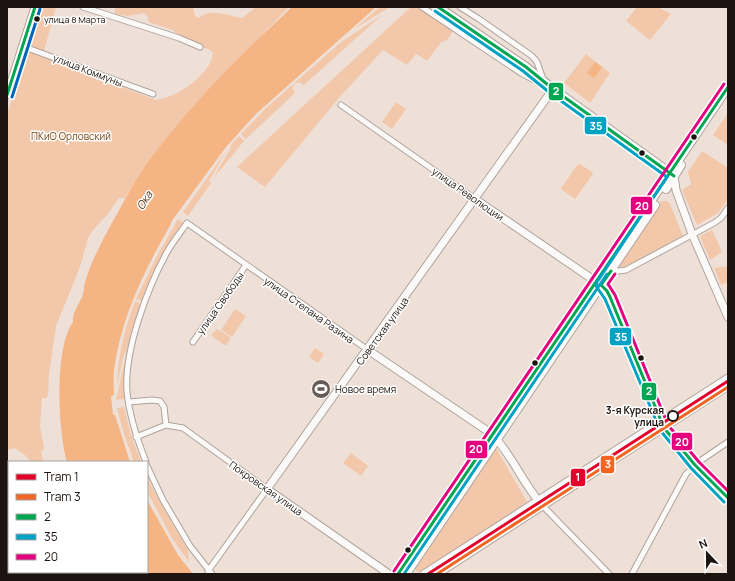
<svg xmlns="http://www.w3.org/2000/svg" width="735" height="581" font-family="Manrope,sans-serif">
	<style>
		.green { fill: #f3c8aa }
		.water { fill: #f4b484 }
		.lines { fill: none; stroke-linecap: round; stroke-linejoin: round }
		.street-casing { stroke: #aea39c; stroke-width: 7 }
		.secondary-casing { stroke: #aea39c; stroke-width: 9 }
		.primary-casing { stroke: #aea39c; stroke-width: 10 }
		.street { stroke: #fcfaf9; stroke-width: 5 }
		.secondary { stroke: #fcfaf9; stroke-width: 7 }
		.primary { stroke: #fcfaf9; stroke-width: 8 }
		.bus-1-casing { stroke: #fff; stroke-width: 6 }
		.bus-2-casing { stroke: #fff; stroke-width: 6 }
		.bus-3-casing { stroke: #fff; stroke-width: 6 }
		.bus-4-casing { stroke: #fff; stroke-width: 6 }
		.bus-1 { stroke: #00a651; stroke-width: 3 }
		.bus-2 { stroke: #01a2c4; stroke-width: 3 }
		.bus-3 { stroke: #e5007d; stroke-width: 3 }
		.bus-4 { stroke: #0065bd; stroke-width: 3 }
		.tram-1-casing { stroke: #fff; stroke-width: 6 }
		.tram-2-casing { stroke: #fff; stroke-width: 6 }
		.tram-1 { stroke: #e4002b; stroke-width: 3 }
		.tram-2 { stroke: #f26522; stroke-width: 3 }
		.bus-dot { fill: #1d140f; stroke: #fff; stroke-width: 1.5 }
		.stop-dot { fill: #fff; stroke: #1d140f; stroke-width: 2 }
		.labels { text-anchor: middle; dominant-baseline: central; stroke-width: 3; stroke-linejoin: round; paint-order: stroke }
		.bus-label { font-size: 9px; fill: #1d140f; stroke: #fff; text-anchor: start }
		.street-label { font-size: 10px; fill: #1d140f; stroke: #fff }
		.park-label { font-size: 10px; fill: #76400f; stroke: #fff }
		.poi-label { font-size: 10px; fill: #1d140f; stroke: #fff; text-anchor: start }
		.stop-label { font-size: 10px; font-weight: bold; fill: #1d140f; stroke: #fff; text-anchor: end }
		.water-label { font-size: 11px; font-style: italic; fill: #553318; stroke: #fff }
		.line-badge { stroke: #fff; stroke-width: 1.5 }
		.badge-label { font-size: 11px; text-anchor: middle; font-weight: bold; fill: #fff }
	</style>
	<rect width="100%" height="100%" fill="#eee0d7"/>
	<!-- green -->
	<path class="green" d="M38,7H56L44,51L26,45Z
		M115,7H193L195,16L199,18C209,7 229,16 242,18L256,7H289L201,98L140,173L125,198H119L107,215L93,230L88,238L80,267L56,326L49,375L48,396L46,398H42L40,426L44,449L41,451L43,462H31L26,456L15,448L7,450V114L28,51L156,100C176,98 212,74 213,52L208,49L194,45L178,35L173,30L151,23L148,21V17L144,13L128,16L115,14Z
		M380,7H390L354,29Z
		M411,7H419L452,30V33L447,40L441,42L427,61L416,54L407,65L383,50L338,99L265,187L237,167Z
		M637,7H658L671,14L650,40L626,21Z
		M382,15L304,85L299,82L294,84L292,88L295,93L246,139L241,134L266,108L341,42Z
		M586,54L610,73L590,103L564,83Z
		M396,102L406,109L392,129L382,122Z
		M728,113V145L713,135Z
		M239,136L244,141L213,179L231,147L230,146Z
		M227,150L209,181L211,183L188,216L183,212Z
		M702,151L728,168V199L718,213L697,225L682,190L691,184L688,172Z
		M578,164H580L592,172L593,174L575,199L562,190L561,188Z
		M661,201H667L670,204L683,236L623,268L618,265Z
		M178,219L184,223L148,285L141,301L136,299L156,258Z
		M712,230L722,252L710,260L700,236Z
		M728,266V282L721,285L714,268Z
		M135,301L141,304L135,319L126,352L124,354L117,384C118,355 125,328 135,301Z
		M235,309L246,316L232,337L221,330Z
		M217,329L230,337V340L226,345H224L212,336V334Z
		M315,348L324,354L318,363L309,357Z
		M125,359L124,373V399L116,400Z
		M124,407L131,435L141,462H134L124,434L117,408Z
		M496,448L527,502L422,573L416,571L415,565Z
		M351,453L368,466L361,476L343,463Z
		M147,477L160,502L188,550L189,562L171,537L147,491Z
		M9,535V572H84V574H7V543Z"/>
	<!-- water -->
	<path class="water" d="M292,7H376L257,113L226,147L171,222V224C145,269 121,317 114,370C113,378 114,386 114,395L111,396L113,415H115L130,462H67C58,431 54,348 73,322C72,312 80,304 83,294C84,290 84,286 85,282C92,259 105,235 117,214C125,200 132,185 141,172C184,111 237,58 292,7Z
		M595,62L602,67L594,78L587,73Z
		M147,500L178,555L193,574H96V572H147Z"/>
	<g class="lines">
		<!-- street casing -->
		<g class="street-casing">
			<path id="street" d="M83,7L179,38L200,47
				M422,7L521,73L532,79L544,82L537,62L532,56L479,19L460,7
				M22,46L153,94
				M341,105L475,199
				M612,270L619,271L626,270L714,223L721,218L728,208
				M193,342L246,265
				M129,402L152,400L160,401L164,407L166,425
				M136,437L166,425L183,428L267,489L208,571
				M146,462C137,439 129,416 127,391C124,351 147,289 166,254C172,243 180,233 187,223L368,350
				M147,466L163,500L190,546L212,574
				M543,506L609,574
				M7,536V538
				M632,574L686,474L700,461L728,442"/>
		</g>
		<!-- secondary casing -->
		<g class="secondary-casing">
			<path id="secondary" d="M7,95L35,7
				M674,176L676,190L692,234L728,317
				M475,199L601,285L607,291L664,428L695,465L728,498
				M368,350L492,434C512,455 522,482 541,504
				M389,574L267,489L553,89
				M424,574L728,378
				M437,574L728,386"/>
		</g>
		<!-- primary casing -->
		<g class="primary-casing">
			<path id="primary" d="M438,7L526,67L553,89L673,175
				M666,189L681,165
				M398,574L728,87
				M406,574L655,205"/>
		</g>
		<!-- street -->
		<use href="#street" class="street"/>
		<!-- secondary -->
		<use href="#secondary" class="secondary"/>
		<!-- primary -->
		<use href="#primary" class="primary"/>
		<!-- bus-1 casing -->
		<g class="bus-1-casing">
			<path id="bus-1" d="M438,7L526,67L553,89L674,176
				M7,95L35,7
				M611,271L601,285L607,291L610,297L664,428L695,465L728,498
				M398,574L728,87"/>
		</g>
		<!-- bus-2 casing -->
		<g class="bus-2-casing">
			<path id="bus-2" d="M435,11L523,71L550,93L667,177L597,282L596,286L605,299L660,430L691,468L724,502
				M404,574L607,274"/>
		</g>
		<!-- bus-3 casing -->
		<g class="bus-3-casing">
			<path id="bus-3" d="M615,274L608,284L615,295L668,425L699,462L728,491
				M394,571L724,84"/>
		</g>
		<!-- bus-4 casing -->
		<g class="bus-4-casing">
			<path id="bus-4" d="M12,97L40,9"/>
		</g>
		<!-- bus-1 -->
		<use href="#bus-1" class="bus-1"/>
		<!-- bus-2 -->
		<use href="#bus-2" class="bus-2"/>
		<!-- bus-3 -->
		<use href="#bus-3" class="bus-3"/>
		<!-- bus-4 -->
		<use href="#bus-4" class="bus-4"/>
		<!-- tram-1 casing -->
		<g class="tram-1-casing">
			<path id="tram-1" d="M428,574L728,381"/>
		</g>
		<!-- tram-2 casing -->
		<g class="tram-2-casing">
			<path id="tram-2" d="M437,574L728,387"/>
		</g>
		<!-- tram-1 -->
		<use href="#tram-1" class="tram-1"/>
		<!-- tram-2 -->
		<use href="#tram-2" class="tram-2"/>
	</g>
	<!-- icons -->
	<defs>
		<g id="stadium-disc" transform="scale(1)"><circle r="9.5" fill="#665b55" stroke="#fff"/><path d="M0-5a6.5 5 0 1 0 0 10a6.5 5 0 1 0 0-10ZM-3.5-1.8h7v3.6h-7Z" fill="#fff"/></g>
	</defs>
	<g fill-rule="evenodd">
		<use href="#stadium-disc" x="321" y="389"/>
	</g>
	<!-- markers -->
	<g class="bus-dot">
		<circle cx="37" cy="19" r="3.5"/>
		<circle cx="694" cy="137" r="3.5"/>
		<circle cx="642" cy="153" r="3.5"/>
		<circle cx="641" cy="358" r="3.5"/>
		<circle cx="535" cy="363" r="3.5"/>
		<circle cx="408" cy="550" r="3.5"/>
	</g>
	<circle class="stop-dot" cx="673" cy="416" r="5"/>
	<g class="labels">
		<!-- bus labels -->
		<g class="bus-label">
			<text x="44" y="19">улица 8 Марта</text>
		</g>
		<!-- street labels -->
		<g class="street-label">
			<text transform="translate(88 70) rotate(21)">улица Коммуны</text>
			<text transform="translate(468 194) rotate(35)">улица Революции</text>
			<text transform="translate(220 303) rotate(-55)">улица Свободы</text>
			<text transform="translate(309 310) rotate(35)">улица Степана Разина</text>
			<text transform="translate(382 331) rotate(-54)">Советская улица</text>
			<text transform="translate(266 488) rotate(35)">Покровская улица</text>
		</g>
		<!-- park labels -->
		<g class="park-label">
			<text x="71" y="136">ПКиО Орловский</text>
		</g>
		<!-- poi labels -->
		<g class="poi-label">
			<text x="335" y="389">Новое время</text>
		</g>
		<!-- stop labels -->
		<g class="stop-label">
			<text x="664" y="410">3-я Курская<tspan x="664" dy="12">улица</tspan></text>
		</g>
		<!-- water labels -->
		<g class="water-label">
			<text transform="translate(144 200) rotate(-57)">Ока</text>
		</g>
	</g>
	<g class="line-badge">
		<rect x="548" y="82" width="16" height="19" rx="4" fill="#00a651"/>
		<rect x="584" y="116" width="23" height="19" rx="4" fill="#01a2c4"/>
		<rect x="630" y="196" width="23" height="19" rx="4" fill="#e5007d"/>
		<rect x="609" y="327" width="23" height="19" rx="4" fill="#01a2c4"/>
		<rect x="641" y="382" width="16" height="19" rx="4" fill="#00a651"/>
		<rect x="671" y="432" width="22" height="19" rx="4" fill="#e5007d"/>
		<rect x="465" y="440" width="23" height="19" rx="4" fill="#e5007d"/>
		<rect x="600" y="455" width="15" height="19" rx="4" fill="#f26522"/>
		<rect x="570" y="468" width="16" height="19" rx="4" fill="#e4002b"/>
	</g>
	<g class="badge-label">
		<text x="556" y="95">2</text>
		<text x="596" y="130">35</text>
		<text x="642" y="210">20</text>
		<text x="621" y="341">35</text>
		<text x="649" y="395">2</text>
		<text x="682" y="446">20</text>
		<text x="476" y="453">20</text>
		<text x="608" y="468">3</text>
		<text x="578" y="481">1</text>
	</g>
	<!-- border -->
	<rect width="735" height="581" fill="none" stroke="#1d140f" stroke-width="16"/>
	<!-- legend -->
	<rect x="8" y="461" width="140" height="112" fill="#ffffff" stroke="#a5a19f"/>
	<rect x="16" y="474" width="20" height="6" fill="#e4002b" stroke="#a5a19f"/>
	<text x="44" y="481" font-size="12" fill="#1d140f">Tram 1</text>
	<rect x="16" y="494" width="20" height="6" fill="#f26522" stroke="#a5a19f"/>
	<text x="44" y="501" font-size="12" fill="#1d140f">Tram 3</text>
	<rect x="16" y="514" width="20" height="6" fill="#00a651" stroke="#a5a19f"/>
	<text x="44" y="521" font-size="12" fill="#1d140f">2</text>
	<rect x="16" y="534" width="20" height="6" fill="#01a2c4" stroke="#a5a19f"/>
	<text x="44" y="541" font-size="12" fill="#1d140f">35</text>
	<rect x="16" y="554" width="20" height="6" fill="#e5007d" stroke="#a5a19f"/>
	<text x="44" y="561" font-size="12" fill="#1d140f">20</text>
	<!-- north arrow -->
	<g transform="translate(707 553) rotate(338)" stroke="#ffffff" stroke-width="3" paint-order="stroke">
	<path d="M0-3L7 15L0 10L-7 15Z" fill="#1d140f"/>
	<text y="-6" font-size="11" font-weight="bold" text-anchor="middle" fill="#1d140f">N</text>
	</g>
</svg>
